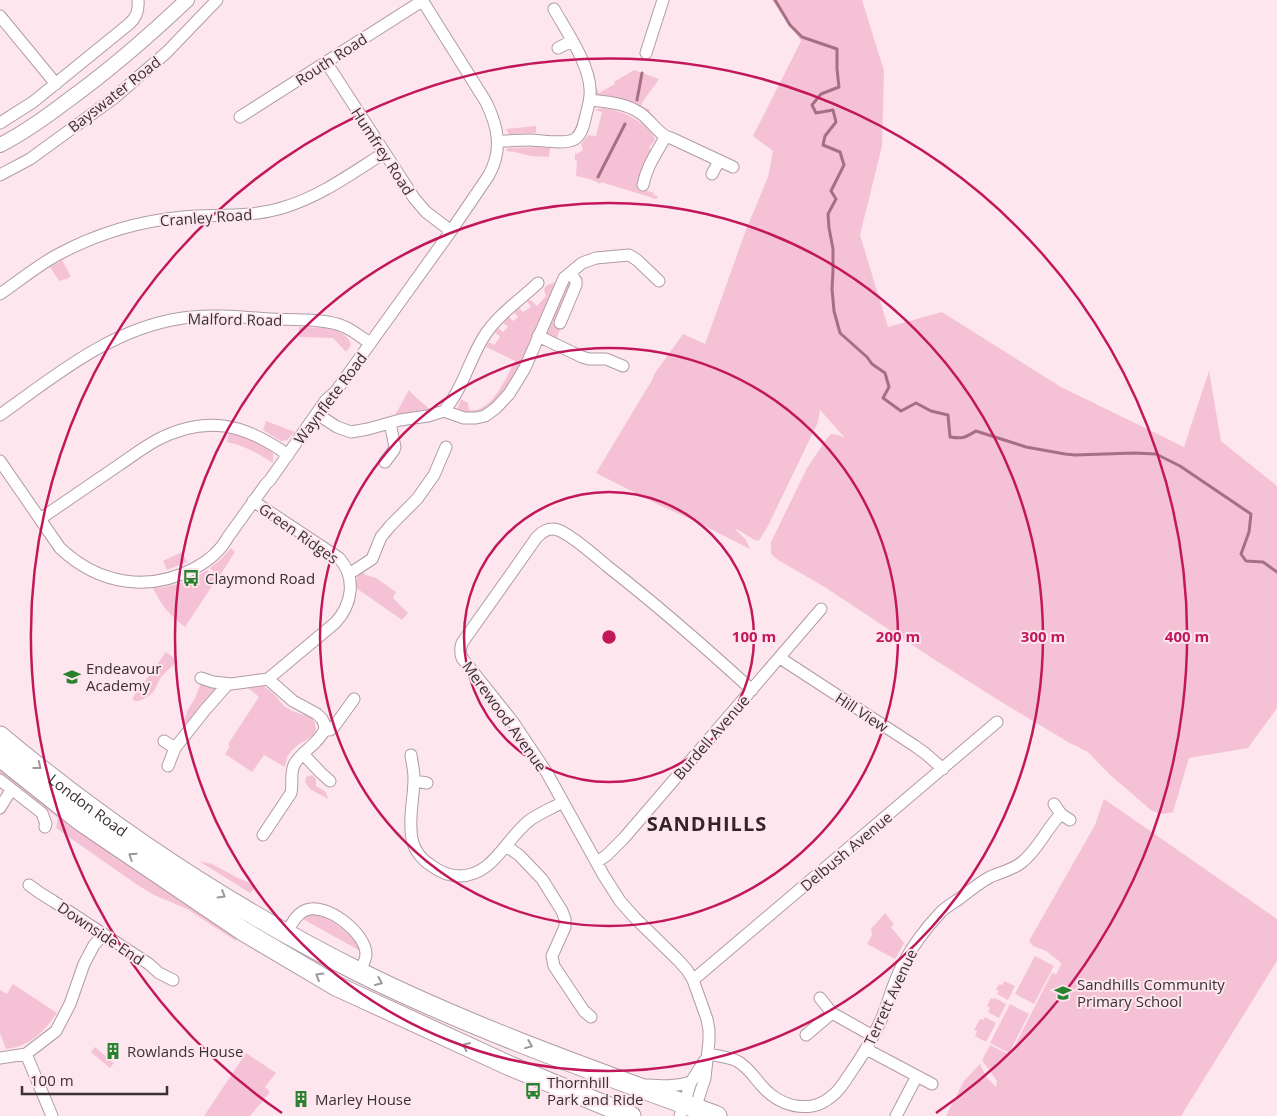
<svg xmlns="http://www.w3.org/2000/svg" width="1277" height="1116" font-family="'Open Sans',sans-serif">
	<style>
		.green { fill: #f5c2d5 }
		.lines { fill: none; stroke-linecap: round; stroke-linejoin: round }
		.stream { stroke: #a76f86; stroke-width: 3 }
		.minor-casing { stroke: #b19ca4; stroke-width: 13 }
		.tertiary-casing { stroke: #b19ca4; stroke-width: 16 }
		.trunk-casing { stroke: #b19ca4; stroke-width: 21 }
		.minor { stroke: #fff; stroke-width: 11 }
		.tertiary { stroke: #fff; stroke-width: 14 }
		.trunk { stroke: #fff; stroke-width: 19 }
		.oneway { stroke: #9c989a }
		.ring { fill: none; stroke: #c2185b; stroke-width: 2.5 }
		.labels { text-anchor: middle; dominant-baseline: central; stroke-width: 4; stroke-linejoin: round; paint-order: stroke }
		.street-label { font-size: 15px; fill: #3a3134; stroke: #fde6ee }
		.poi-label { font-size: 15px; fill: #3a3134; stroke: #fde6ee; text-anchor: start }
		.district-label { font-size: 20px; font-weight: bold; letter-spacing: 1px; fill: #34242a; stroke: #fde6ee }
		.centre { fill: #c2185b; stroke: #fde6ee; stroke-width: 2.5 }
		.ring-label { font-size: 15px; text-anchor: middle; font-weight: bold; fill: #c2185b; stroke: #fde6ee; stroke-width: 4; stroke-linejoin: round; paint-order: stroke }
	</style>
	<rect width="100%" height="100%" fill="#fde6ee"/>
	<!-- green -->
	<path class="green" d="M772,0H862L884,71L882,146L860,235L888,327L942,312L1061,387L1184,447L1209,371L1221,441L1277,486V708L1248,748L1189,758L1173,812L1163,814L1152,811L1109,774L1088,752L1068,742L1003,703L935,660L823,586L778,560L771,554V542L807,468L827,438L831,434L838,435L845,438L820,410L818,422L768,526L760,539L758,541C749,538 743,531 735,529L746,540L750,549L699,523L661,506L596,473L652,380L655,373L683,334L705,344L746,230L768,177L773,151L753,136L801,41Z
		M634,70L659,79C653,89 646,95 641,106L650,110L648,114L597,95L595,92V85L599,93L615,84L614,82Z
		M604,108C623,111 643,120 654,137L655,140L649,148L654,151L645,190L654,193V195L658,196L656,199L601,182L600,184L590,179L576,176L577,161L575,160V153L577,154L583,150L581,144L588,135L596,136L602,112L595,110L597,109Z
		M536,126V133L509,134L506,129Z
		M535,147L550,148L549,157L531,156L514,152L506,151L508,148Z
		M62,260L71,277L60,281L58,279L50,267Z
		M570,280L571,287L567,290L553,323L561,327L555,342L548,338L543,329L565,282Z
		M555,282L557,284L521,366L505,393L486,411L470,416L458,411V407L461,399L468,403L469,410C492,414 506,377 515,361L486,347L489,342L494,345L500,337L495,332L498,328L503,332L508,327L503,323L509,317L513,321L518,317L514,312L519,308L523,312L531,307L527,301L529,300L532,301L537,306L546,296L544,290C547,282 549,286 555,282Z
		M299,327C315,328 346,325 351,345L346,352L333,338L299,337Z
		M409,390C415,398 423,402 429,409L395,415Z
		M266,421L295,432L287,440L281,441L263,430Z
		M229,433C244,437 262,442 273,453V463C258,453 245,446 227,442Z
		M231,548L235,552L219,577L210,568L221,559Z
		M182,552L187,562L167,570L163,561Z
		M207,570L216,580L185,627C170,616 161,605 153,588C173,587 190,581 207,570Z
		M362,572L366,575L376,578L396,592L393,598L408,613L402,620L356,588C356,580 356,577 362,572Z
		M166,652L179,662L175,663L161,677L154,691L149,696L139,701H135L132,699Z
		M201,683L219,687L187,724H186L183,720L187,714L186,713L195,698Z
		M252,686H264L273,693L284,706L292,711L311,717L315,723L316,731L313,736L299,744L292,750L287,757L285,767L264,755L252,772L225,754L230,746L228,744L259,697L247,687Z
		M0,767L235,936L236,941L187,909L154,895L136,884L56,828L58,818L0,774Z
		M312,775L316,779V786L326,792L328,799L310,789L305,782L306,777Z
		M1104,799L1277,919V961L1181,1116H946L964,1081L980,1064L987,1078L996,1087L997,1081L982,1060L990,1045L1010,1055L1052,973L1056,974L1061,965L1060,962L1046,951L1033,946L1029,941L1095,825Z
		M199,861L212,864L238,878L257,886L250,893Z
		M885,913L894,924L891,927L904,943L895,959L867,944L872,935L871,929Z
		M308,915C312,915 316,914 320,916C335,921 355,937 362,952L303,919Z
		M1035,956L1054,966L1034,1004L1015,994Z
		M1004,981L1015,986L1008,1000L997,994L999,991L996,990L999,984L1002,985Z
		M13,984L57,1013C44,1032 29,1047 6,1049L0,1033V990L7,994Z
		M991,998L994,999L995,998L1006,1004L999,1018L988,1012L990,1008L987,1006Z
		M1010,1004L1029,1014L1009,1053L990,1043Z
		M985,1017L996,1023L986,1042L975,1036L977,1031L974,1030L980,1019L983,1020Z
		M95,1047L114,1063L110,1068L91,1052Z
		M246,1053L276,1073L265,1087L270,1092L250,1116H204Z"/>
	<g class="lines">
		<!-- stream -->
		<path class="stream" d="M775,0L790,25L802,37L837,49V69L839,87L821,94L812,105L816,113L833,110L836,122L825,136L823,145L840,152L844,165L831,191L836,199L828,214L829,228L833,249V271L832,289L834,311L840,333L867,357L872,364L885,373L889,387L883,398L901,411L916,403L931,411L948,415L950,437C963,439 964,438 976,431L1026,447L1065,454L1075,455L1134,453L1156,454L1180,466L1251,514L1249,532L1241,554L1246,561L1263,562L1277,572
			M637,100L642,73
			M598,177L625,124"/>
		<!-- minor casing -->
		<g class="minor-casing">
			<path id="minor" d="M0,16L56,84
				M558,48L572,41
				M646,53L663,0
				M326,62L414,198L426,212L451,231
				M590,100C608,102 625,103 640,113C651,120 660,137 671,138L733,167
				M240,117L422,1
				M0,123L33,102L129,24C137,17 139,10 138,0
				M498,141C508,141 519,140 529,140C541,140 565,145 575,139C582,134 584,124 586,115C588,107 591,98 590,89C589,63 566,31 554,9
				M712,174L719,161
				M0,175L30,159L114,98L167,52L217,0
				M643,185C647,165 656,155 665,137
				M0,294C19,281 37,266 57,255C96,234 139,221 183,217C217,214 251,218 285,207C321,196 352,173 384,153
				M560,323L576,285V281L570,273
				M538,336L582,357L589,359H606L623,366
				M444,411C462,390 469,361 483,338C497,315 519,301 538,283
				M317,414L337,427L351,432L368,429L400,420L428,416L444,411L464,418H476L485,416L496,408L509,394L525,368L564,278L582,263L596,258L629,255L637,260L659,281
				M0,415C56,375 112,328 183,318C211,314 241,317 270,319C291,320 327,318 345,327C354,331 362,338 370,343
				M0,461L60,548C98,584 148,593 195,568C208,561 221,550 228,537L266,484L270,480L326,400L336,391L451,231L489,175C503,149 498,127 486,102L422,0
				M385,462L394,450L395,447L390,423
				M40,519C66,501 93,483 119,465C131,457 144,447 157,440C206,414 245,424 288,455
				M349,574L372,559L381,537L391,525L417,499L434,475L446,447
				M780,658L915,746L926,754L943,769
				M201,678L213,682L231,684
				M325,729L330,730L333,728L354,699
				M164,741L175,748
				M303,754L321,773L330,781
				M411,755C412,763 414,770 414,778C414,798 408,819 412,839C414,850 422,860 432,866C440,872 450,876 460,876C494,875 506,838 530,820C540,813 552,808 563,802
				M168,766L175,748L205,710L227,685L231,684L268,679L335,623C352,605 357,578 339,558L253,501
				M0,780L42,813L46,824L45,827
				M414,781L427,783
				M1054,804L1061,814L1070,820
				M0,808L11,790
				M263,835L291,793C293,784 290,774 294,765C301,751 318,745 325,729L324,723L322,719L317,714L293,701L268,679
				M506,846L519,855L542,879L562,911L565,919V927L552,956L554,966L584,1011L591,1017
				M597,862L607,855L624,838L821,609
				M29,885L40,893L53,901L149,964L159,973L173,980
				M286,933C292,924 296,914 306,910C326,902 366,933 366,954C366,960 362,967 359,972
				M693,980L997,722
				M820,998L832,1013
				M806,1035L832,1013L873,1036
				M866,1049L932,1084
				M26,1054L52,1116
				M708,1054C718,1056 729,1057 737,1061C748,1067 754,1077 761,1085C774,1100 792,1109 812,1106C819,1105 826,1101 832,1096C839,1091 844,1083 849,1075C861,1058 872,1040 881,1020C889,1001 893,982 903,964C913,945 926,928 941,912C946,907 953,903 959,899C969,891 979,883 990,877C1001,872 1012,870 1021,863C1038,850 1046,829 1061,814
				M0,1058L26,1054L56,1031L70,1004L84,964L94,945L104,934
				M647,1085C662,1086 676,1087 691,1082
				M694,1112L705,1078L709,1041V1030L707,1019L693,980L687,970L678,960L635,918L620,901L604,876L547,773L513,722L462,658C460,652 460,649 462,643L537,537C543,531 549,527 558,530C572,535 595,556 607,566C657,605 705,647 752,690
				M680,1116L691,1082L705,1060
				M896,1116L917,1076"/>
		</g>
		<!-- tertiary casing -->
		<g class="tertiary-casing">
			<path id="tertiary" d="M0,145C24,133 46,117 67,101C110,70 149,36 187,0"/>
		</g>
		<!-- trunk casing -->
		<g class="trunk-casing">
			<g id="trunk">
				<path id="s1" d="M0,736C110,828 231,908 359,972C474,1029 597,1072 717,1116"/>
				<path d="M0,757L82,822L172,883L243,931L336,986L510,1066L631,1116"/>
			</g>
		</g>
		<!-- minor -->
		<use href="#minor" class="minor"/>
		<!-- tertiary -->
		<use href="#tertiary" class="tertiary"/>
		<!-- trunk -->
		<use href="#trunk" class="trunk"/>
	</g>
	<!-- one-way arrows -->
	<defs><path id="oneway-chevron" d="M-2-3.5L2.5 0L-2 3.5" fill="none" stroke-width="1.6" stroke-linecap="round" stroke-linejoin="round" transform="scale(1.25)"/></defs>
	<g class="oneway">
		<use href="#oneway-chevron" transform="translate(38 766) rotate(38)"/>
		<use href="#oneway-chevron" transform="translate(132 856) rotate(-146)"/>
		<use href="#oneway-chevron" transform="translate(222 895) rotate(31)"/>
		<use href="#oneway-chevron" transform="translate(319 976) rotate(-149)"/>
		<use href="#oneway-chevron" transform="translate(379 982) rotate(24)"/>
		<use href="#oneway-chevron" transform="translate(529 1045) rotate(22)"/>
		<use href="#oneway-chevron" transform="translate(466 1046) rotate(-155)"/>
	</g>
	<!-- distance rings -->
	<g class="ring">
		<circle cx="609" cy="637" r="145"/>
		<circle cx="609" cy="637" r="289"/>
		<circle cx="609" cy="637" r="434"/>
		<path d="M282 1113A578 578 0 1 1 936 1113"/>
	</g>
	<!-- icons -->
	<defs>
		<g id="bus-bare" transform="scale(1.35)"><path d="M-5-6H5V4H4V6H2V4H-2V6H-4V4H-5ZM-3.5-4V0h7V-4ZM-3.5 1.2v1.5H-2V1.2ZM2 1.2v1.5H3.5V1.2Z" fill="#2a812f" stroke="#fde6ee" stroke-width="2.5" paint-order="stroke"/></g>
		<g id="school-bare" transform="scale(1.35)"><path d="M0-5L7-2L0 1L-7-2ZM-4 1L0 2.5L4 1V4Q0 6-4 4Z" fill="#2a812f" stroke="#fde6ee" stroke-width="2.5" paint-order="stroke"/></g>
		<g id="building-bare" transform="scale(1.35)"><path d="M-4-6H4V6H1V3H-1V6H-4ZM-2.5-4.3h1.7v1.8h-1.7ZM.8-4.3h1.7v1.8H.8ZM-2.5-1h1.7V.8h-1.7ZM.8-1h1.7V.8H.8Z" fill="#2a812f" stroke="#fde6ee" stroke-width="2.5" paint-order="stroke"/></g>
	</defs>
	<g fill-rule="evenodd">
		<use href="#bus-bare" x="191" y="578"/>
		<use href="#school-bare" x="72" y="677"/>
		<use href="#school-bare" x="1063" y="993"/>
		<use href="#building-bare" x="113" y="1051"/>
		<use href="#bus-bare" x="533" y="1091"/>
		<use href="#building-bare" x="301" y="1099"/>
	</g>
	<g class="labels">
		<!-- street labels -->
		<g class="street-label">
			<text transform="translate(331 59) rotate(-33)">Routh Road</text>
			<text transform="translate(114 94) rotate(-38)">Bayswater Road</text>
			<text transform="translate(383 151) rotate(57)">Humfrey Road</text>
			<text transform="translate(206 217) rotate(-4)">Cranley Road</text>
			<text transform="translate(235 319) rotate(1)">Malford Road</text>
			<text transform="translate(330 398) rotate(-53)">Waynflete Road</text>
			<text transform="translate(299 533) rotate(35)">Green Ridges</text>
			<text transform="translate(862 712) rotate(33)">Hill View</text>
			<text transform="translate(505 716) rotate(54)">Merewood Avenue</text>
			<text transform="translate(711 737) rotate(-49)">Burdell Avenue</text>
			<text stroke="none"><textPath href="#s1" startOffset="112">London Road</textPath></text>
			<text transform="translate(846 851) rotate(-40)">Delbush Avenue</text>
			<text transform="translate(101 933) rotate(34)">Downside End</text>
			<text transform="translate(890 997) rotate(-65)">Terrett Avenue</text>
		</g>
		<!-- poi labels -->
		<g class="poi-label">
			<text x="205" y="578">Claymond Road</text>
			<text x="86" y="668">Endeavour<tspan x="86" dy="17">Academy</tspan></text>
			<text x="1077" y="984">Sandhills Community<tspan x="1077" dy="17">Primary School</tspan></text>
			<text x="127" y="1051">Rowlands House</text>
			<text x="547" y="1082">Thornhill<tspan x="547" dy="17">Park and Ride</tspan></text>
			<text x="315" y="1099">Marley House</text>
		</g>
		<!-- district labels -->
		<g class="district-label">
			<text x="707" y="823">SANDHILLS</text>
		</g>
	</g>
	<circle cx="609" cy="637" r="8" class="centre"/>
	<g class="ring-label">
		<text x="754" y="642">100 m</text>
		<text x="898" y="642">200 m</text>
		<text x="1043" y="642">300 m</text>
		<text x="1187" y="642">400 m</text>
	</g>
	<!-- scale -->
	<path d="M22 1086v8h145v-8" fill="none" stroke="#3a3134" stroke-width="2.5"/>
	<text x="30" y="1086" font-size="15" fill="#3a3134" stroke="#fde6ee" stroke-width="4" paint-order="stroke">100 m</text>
</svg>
